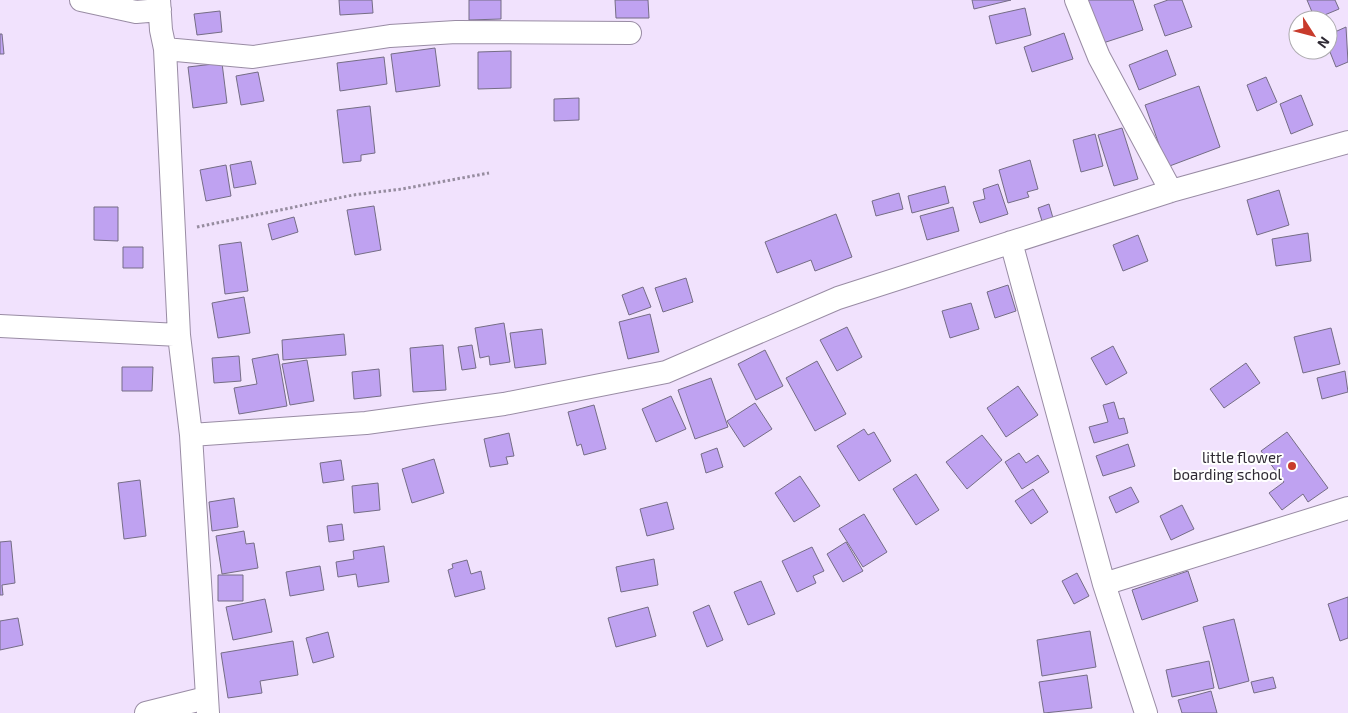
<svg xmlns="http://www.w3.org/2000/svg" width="1348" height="713" font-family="'Exo 2',sans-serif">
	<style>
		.building { fill: #bfa2f1; stroke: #756d85 }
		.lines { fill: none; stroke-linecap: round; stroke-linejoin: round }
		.street-casing { stroke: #998ca4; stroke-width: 24 }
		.path { stroke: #968c9f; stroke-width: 3; stroke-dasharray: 2.5 2.5; stroke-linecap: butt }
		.street { stroke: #fff; stroke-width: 22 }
		.poi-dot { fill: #c83b2c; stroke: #fff; stroke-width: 2 }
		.labels { text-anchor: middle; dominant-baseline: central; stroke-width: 4; stroke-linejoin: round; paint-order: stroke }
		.poi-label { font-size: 15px; fill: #2f2a34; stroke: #fff; text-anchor: end }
	</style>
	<rect width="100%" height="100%" fill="#f1e2fd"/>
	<!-- building -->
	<path class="building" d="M339,0H372L373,13L340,15Z
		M469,0H501V19L469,20Z
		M615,0H648L649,18H616Z
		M972,0H1011L974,9Z
		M1088,0H1133L1143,30L1103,43Z
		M1168,0H1182L1192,27L1165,36L1154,5Z
		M1307,0H1335L1339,9L1315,19Z
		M1025,8L1031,35L996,44L989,16Z
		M220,11L222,32L197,35L194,14Z
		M1346,27L1348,62L1336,67L1328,47V35Z
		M1064,33L1073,59L1032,72L1024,47Z
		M0,34H2L4,54H0Z
		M435,48L440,86L396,92L391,54Z
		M1167,50L1176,75L1139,90L1129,65Z
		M511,51V88L478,89V52Z
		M384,57L387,84L340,91L337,63Z
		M222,63L227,103L193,108L188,67Z
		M258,72L264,101L241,105L236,76Z
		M1266,77L1277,102L1257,111L1247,85Z
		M1199,86L1220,147L1167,167L1145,105Z
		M1301,95L1313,125L1291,134L1280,104Z
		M579,98V120L554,121V99Z
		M370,106L375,153L361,155V161L343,163L337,110Z
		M1122,128L1138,179L1114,186L1098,135Z
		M1095,134L1103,166L1081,172L1073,140Z
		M1030,160L1038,189L1027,192L1029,197L1008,203L999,170Z
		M251,161L256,184L234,188L230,165Z
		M226,165L231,196L206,201L200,170Z
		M998,184L1008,214L980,223L973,202L985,199L983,189Z
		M945,186L949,203L912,213L908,196Z
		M1279,190L1289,225L1257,235L1247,200Z
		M899,193L903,209L876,216L872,201Z
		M1049,204L1053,218L1042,221L1038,208Z
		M374,206L381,250L355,255L347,210Z
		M94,207H118V241L94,240Z
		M953,207L959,231L927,240L920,216Z
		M836,214L852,257L815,271L811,260L777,273L765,242Z
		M294,217L298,232L272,240L268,224Z
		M1308,233L1311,261L1276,266L1272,239Z
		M1138,235L1148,261L1123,271L1113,245Z
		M241,242L248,291L225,294L219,245Z
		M123,247H143V268H123Z
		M686,278L693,302L663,312L655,288Z
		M1008,285L1016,311L995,318L987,292Z
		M643,287L651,307L629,315L622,295Z
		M244,297L250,333L218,338L212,303Z
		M971,303L979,329L950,338L942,311Z
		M650,314L659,352L628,359L619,322Z
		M504,323L510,362L490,365L489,356L480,358L475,328Z
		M847,327L862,357L837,371L820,340Z
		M1331,328L1340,364L1303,373L1294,337Z
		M542,329L546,364L515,368L510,333Z
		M344,334L346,355L283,360L282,340Z
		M443,345L446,390L413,392L410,348Z
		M472,345L476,368L462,370L458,347Z
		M1113,346L1127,373L1106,385L1091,358Z
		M765,350L783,386L756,400L738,364Z
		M278,354L287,406L239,414L234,388L257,384L252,359Z
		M239,356L241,381L214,383L212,358Z
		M307,360L314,401L290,405L282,364Z
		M817,361L846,414L815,431L786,378Z
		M1246,363L1260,383L1224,408L1210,389Z
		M122,367H153L152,391H122Z
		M379,369L381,396L354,399L352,372Z
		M1345,371L1348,392L1322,399L1317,378Z
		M711,378L728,427L695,439L678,390Z
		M1018,386L1038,415L1006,437L987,408Z
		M671,396L686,429L656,442L642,409Z
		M1114,402L1119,419L1124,418L1128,433L1094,443L1089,427L1108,422L1103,405Z
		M755,403L772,429L744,447L727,421Z
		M594,405L606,449L584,455L581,444L577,446L568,412Z
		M864,429L868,435L874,432L891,461L859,481L837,446Z
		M1287,432L1328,488L1308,502L1303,494L1282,510L1269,493L1284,482L1261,451Z
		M509,433L514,456L506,457L508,464L490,467L484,439Z
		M982,435L1002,460L967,489L946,462Z
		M1128,444L1135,466L1103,476L1096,456Z
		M717,448L723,467L706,473L701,454Z
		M1019,453L1026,463L1038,455L1049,472L1022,489L1005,462Z
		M434,459L444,493L412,503L402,469Z
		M341,460L344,480L323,483L320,463Z
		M916,474L939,510L916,525L893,489Z
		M800,476L820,506L794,522L775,493Z
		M140,480L146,536L124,539L118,483Z
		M378,483L380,510L354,513L352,486Z
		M1131,487L1139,502L1116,513L1109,497Z
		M1033,489L1048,512L1031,524L1015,501Z
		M234,498L238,527L212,531L209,502Z
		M667,502L674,529L647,536L640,509Z
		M1182,505L1194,529L1171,540L1160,516Z
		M864,514L887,552L863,567L839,529Z
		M342,524L344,540L329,542L327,526Z
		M244,531L246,544L254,543L258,568L222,574L216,536Z
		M11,541L15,583L2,585L3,595H0V542Z
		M846,542L863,571L843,582L827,554Z
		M384,546L389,582L358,587L356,574L338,577L336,562L354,559L353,551Z
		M812,547L824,571L813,576L816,583L797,592L782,561Z
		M654,559L658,585L621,592L616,567Z
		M467,560L471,574L481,571L485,589L455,597L448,570L453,568L452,564Z
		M320,566L324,590L290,596L286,572Z
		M1188,571L1198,601L1142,620L1132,590Z
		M1077,573L1089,596L1074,604L1062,581Z
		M218,575H243V601H218Z
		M761,581L775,614L748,625L734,592Z
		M1348,597V638L1340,641L1328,604Z
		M265,599L272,632L233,640L226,607Z
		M709,605L723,640L707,647L693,612Z
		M648,607L656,636L616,647L608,618Z
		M18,618L23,645L0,650V621Z
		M1234,619L1249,681L1219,689L1203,627Z
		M1090,631L1096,667L1042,676L1037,640Z
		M328,632L334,657L313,663L306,638Z
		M293,641L298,675L260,681L262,693L228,698L221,653Z
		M1209,661L1214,688L1172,697L1166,670Z
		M1087,675L1092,708L1044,713L1039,682Z
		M1273,677L1276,688L1254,693L1251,682Z
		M1211,691L1217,713H1182L1178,700Z"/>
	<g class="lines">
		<!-- street casing -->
		<g class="street-casing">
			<path id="street" d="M81,0L136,12L160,10
				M159,0L161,30L165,49L179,335L191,435L208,713
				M1076,0L1099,57L1171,191
				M165,49L253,57L390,36L456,32L630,33
				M1011,242L1104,584L1146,713
				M0,326L179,335
				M191,435L366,423L504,404L666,372L838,298L1171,191L1348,142
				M1104,584L1348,508
				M146,713L206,698"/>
		</g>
		<!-- path -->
		<path class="path" d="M197,227L353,195L402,189L489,173"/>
		<!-- street -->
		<use href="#street" class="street"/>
	</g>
	<!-- markers -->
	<circle class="poi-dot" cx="1292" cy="466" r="5"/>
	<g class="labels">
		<!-- poi labels -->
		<g class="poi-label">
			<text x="1282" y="457">little flower<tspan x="1282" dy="17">boarding school</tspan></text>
		</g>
	</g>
	<!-- north arrow -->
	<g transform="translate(1313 35) rotate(126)"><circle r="24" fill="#ffffff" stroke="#acaaae"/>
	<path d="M0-4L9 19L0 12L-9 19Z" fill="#c83b2c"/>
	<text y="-8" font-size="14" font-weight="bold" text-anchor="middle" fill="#2f2a34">N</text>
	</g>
</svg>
